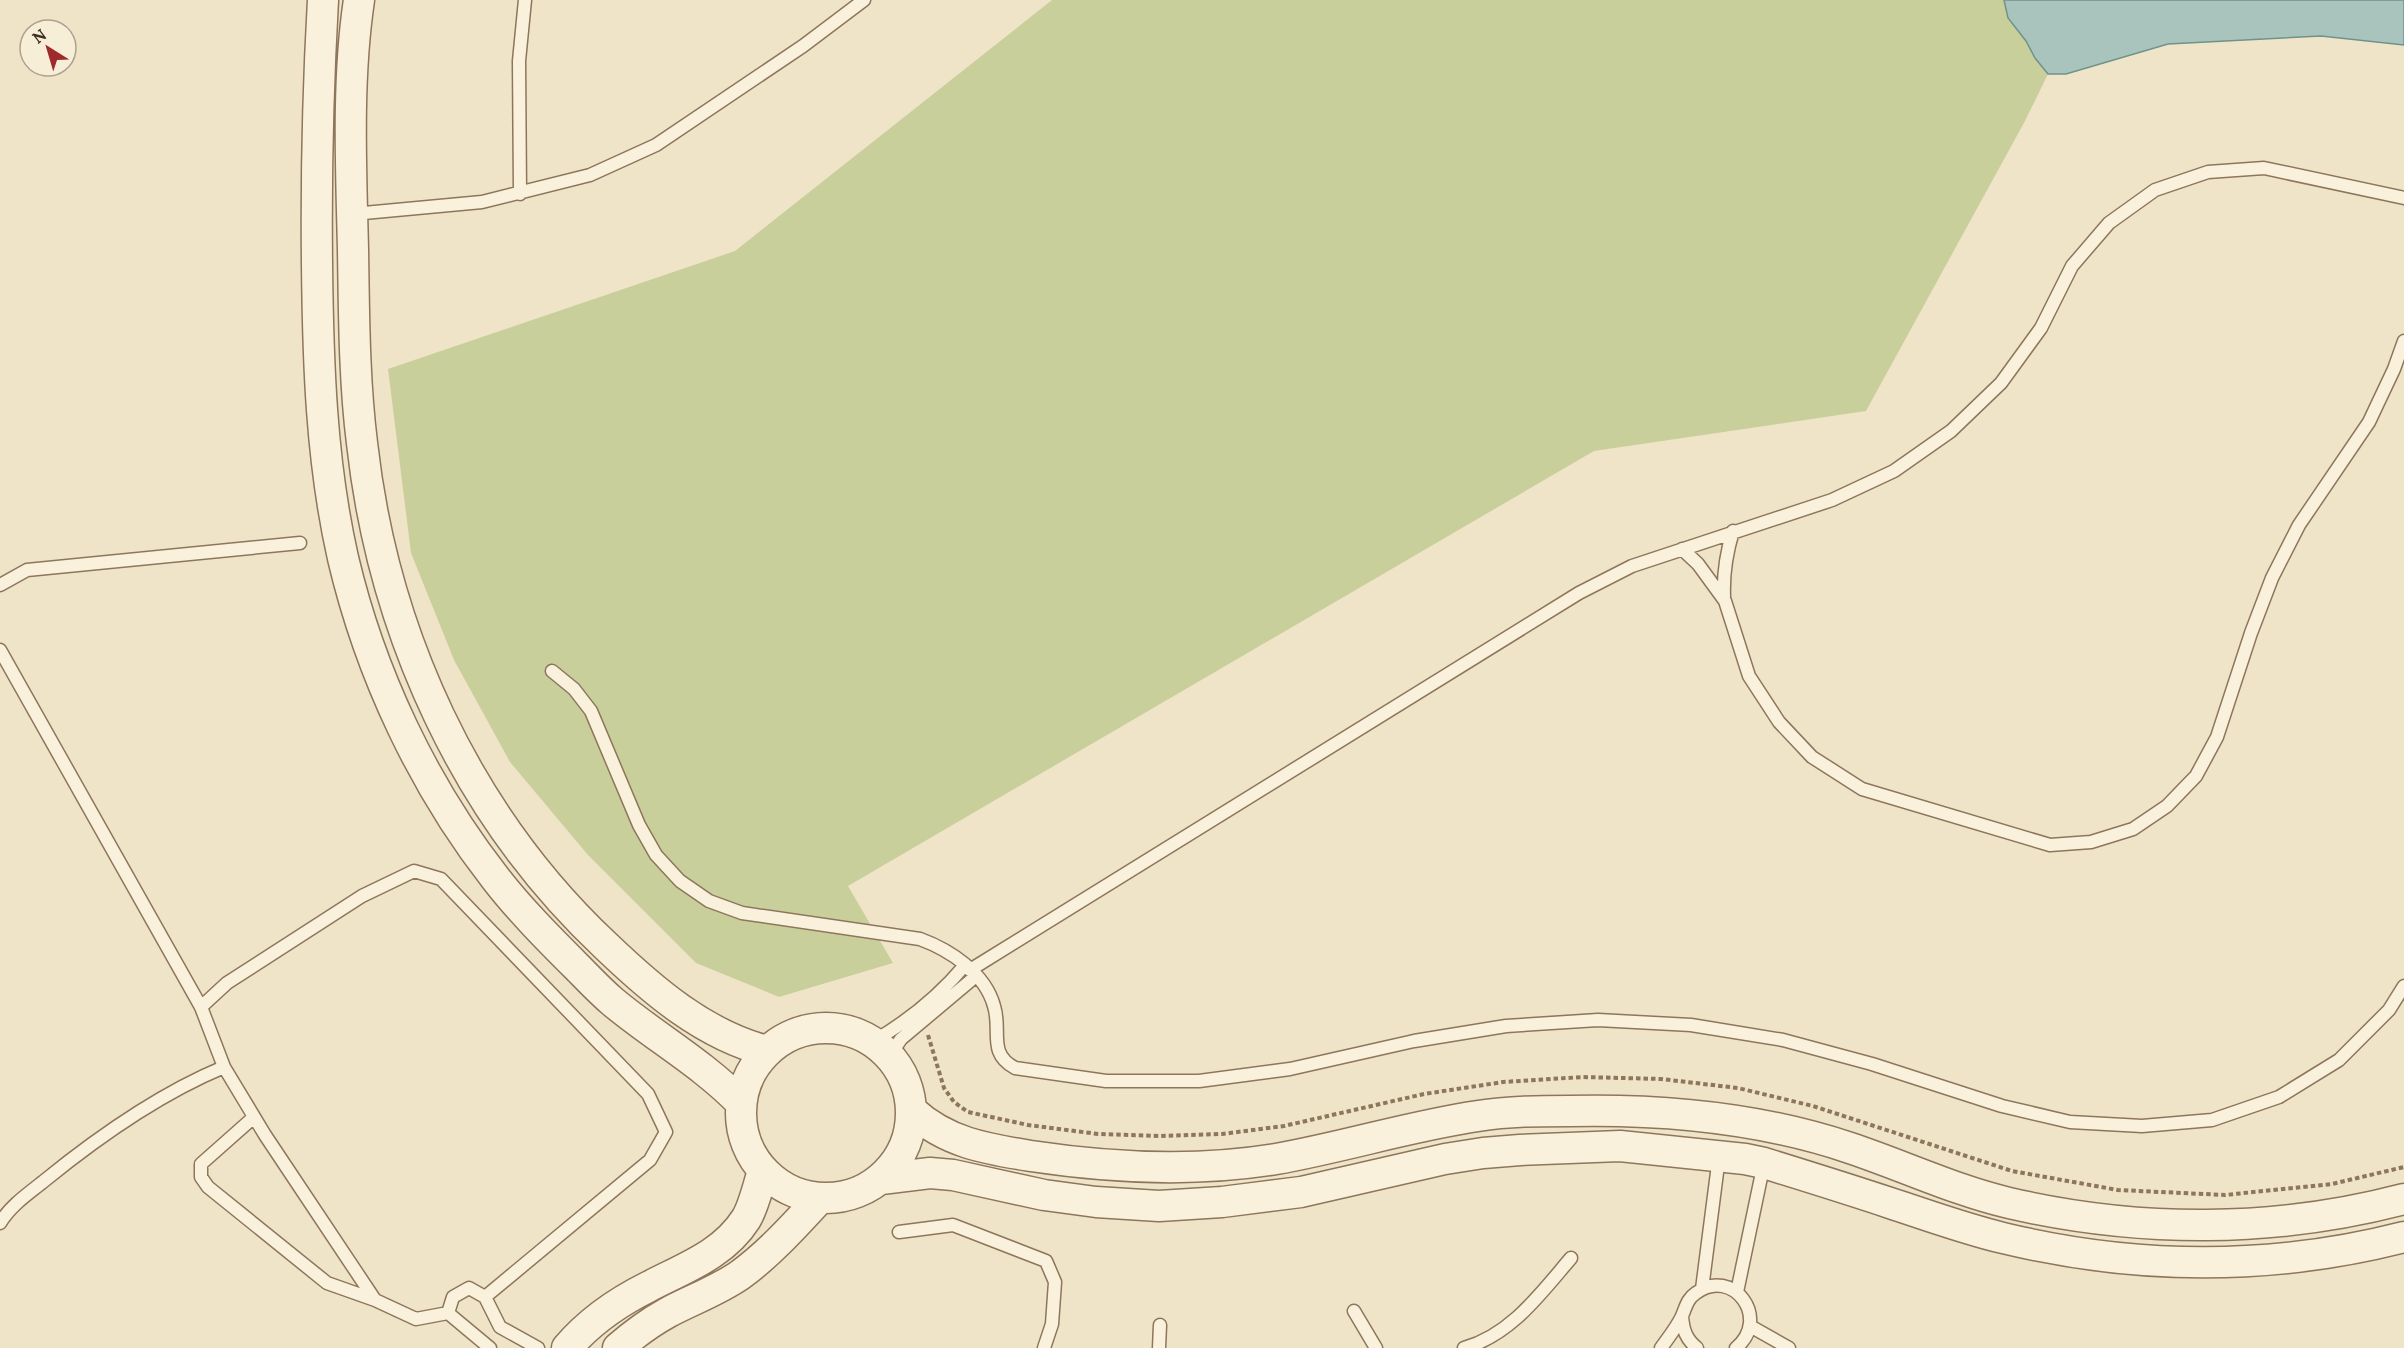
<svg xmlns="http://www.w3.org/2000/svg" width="2404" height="1348" font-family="Lora,serif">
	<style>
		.green { fill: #c9cf9b }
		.water { fill: #a9c4bc; stroke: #6f938a; stroke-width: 1.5 }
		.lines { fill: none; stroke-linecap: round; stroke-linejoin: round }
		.service-casing { stroke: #8d765c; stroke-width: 15 }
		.tertiary-casing { stroke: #8d765c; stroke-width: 33 }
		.path { stroke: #8d765c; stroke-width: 4; stroke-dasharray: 4.5 3; stroke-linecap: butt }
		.service { stroke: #faf1dc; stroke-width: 12 }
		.tertiary { stroke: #faf1dc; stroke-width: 30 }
	</style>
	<rect width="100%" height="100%" fill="#f0e4c8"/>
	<!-- green -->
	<path class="green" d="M1052,0H2404V45L2321,36L2168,44L2066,74H2048L2025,121L1866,411L1594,451L848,886L893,963L779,997L696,963L588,855L510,762L454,660L411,553L388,369L735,251Z"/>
	<!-- water -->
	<path class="water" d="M2004,0H2404V45L2321,36L2168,44L2066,74H2048L2035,58L2026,41L2008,18Z"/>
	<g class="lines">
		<!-- service casing -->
		<g class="service-casing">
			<path id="service" d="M520,194L519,61L525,0
				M353,214L482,202L590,175L656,145L803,46L864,0
				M1682,549L1698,564L1725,601L1749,676L1779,722L1812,757L1862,789L2050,845L2091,842L2133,829L2167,806L2196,776L2217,737L2251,633L2272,578L2299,525L2369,422L2394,369L2404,341
				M0,585L27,570L300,543
				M1724,597C1723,574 1726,554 1733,531
				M0,650L201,1007
				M552,671L574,689L591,711L639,825L656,855L680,881L709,901L742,913L920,939C950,950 985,973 994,1006C1002,1031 987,1053 1015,1068L1106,1081H1199L1290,1069L1414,1041L1506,1026L1598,1020L1691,1025L1783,1040L1872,1064L2002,1106L2070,1122L2142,1126L2212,1120L2279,1097L2339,1060L2389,1010L2404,986
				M970,970L1579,593L1632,566L1832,500L1894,471L1951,431L2001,383L2041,328L2072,266L2109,223L2155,190L2208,172L2264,168L2404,198
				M874,1041C908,1021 940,995 965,965
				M890,1055L901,1039L976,976
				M224,1067L201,1007L227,983L362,896L414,871L441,879L648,1094L666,1132L650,1160L485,1297
				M254,1117L201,1164V1177L208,1187L327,1283L375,1300L416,1319L448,1313L490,1348
				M0,1223C11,1205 28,1194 44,1181C98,1137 159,1094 224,1067L265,1135L375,1300
				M899,1232L953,1225L1046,1261L1055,1282L1052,1324L1044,1348
				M1702,1289L1719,1157
				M1737,1292L1764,1163
				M1354,1311L1376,1348
				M448,1313L453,1297L469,1288L485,1297L500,1327L538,1348
				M1682,1316C1683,1330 1686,1339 1697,1348
				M1750,1326L1789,1348
				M1159,1348L1160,1325
				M1464,1348C1511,1335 1541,1293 1571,1258
				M1661,1348C1668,1338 1677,1327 1682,1316C1686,1307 1687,1299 1696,1293C1732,1266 1772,1318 1736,1348"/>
		</g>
		<!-- tertiary casing -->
		<g class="tertiary-casing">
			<path id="tertiary" d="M323,0C318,88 316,176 317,264C318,362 321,461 343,558C370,673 423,786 496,879C520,910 549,939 577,967C588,978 600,991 613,1002C655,1037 702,1063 741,1103
				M359,0C347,80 351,168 353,249C354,313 354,379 362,443C383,632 466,815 606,946C652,990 704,1035 767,1051
				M741 1113a85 85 0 1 1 170 0a85 85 0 1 1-170 0Z
				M912,1111C947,1143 987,1149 1031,1156C1111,1168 1197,1172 1276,1159C1344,1147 1410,1126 1478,1116C1509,1111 1540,1111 1570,1111C1664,1109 1761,1118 1850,1148C1904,1166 1954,1190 2009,1203C2139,1233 2275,1233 2404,1199
				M881,1179L930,1173L953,1175L1044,1195L1096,1202L1159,1206L1222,1202L1301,1192L1445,1159L1483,1153L1520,1150L1620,1146L1745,1159L1764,1163C1806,1176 1848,1189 1890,1203C1927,1215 1965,1229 2003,1238C2135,1270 2272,1271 2404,1237
				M567,1348C589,1322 618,1302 648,1287C684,1268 723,1255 746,1219C754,1206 758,1186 763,1171
				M618,1348C633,1335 649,1323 667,1313C691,1300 717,1291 740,1275C770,1253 795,1225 820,1198"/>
		</g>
		<!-- path -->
		<path class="path" d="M928,1035L944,1088L954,1102L968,1112L1028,1125L1098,1134L1160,1136L1222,1134L1284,1126L1424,1094L1503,1082L1583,1077L1661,1079L1738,1088L1813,1106L2012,1171L2118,1190L2225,1195L2332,1184L2404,1167"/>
		<!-- service -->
		<use href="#service" class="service"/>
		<!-- tertiary -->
		<use href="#tertiary" class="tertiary"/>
	</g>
	<!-- north arrow -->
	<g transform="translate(48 48) rotate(323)"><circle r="28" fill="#f7eed8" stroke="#ada18e" stroke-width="1.5"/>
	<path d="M0-4.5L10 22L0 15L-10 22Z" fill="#9e2a2b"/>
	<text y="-9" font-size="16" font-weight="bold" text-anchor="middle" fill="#3d2e20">N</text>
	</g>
</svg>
